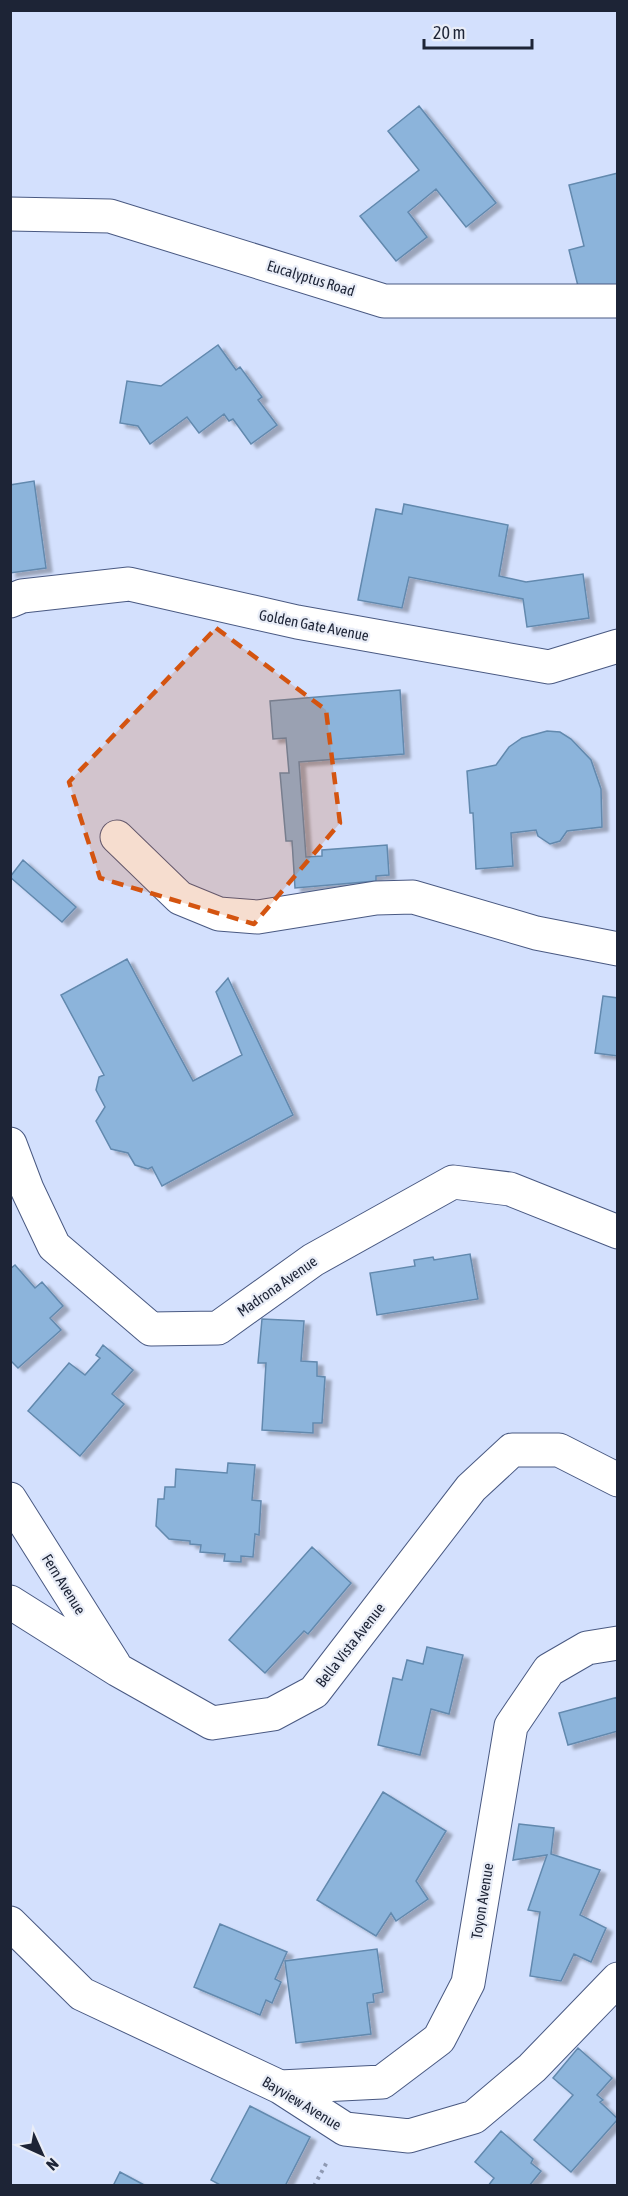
<svg xmlns="http://www.w3.org/2000/svg" width="628" height="2196" font-family="'Asap Condensed',sans-serif">
	<style>
		.building { fill: #8cb4db; stroke: #6289ae; stroke-width: 1.5; filter: url(#shadow) }
		.lines { fill: none; stroke-linecap: round; stroke-linejoin: round }
		.minor-casing { stroke: #495982; stroke-width: 35 }
		.path { stroke: #8f9ab3; stroke-width: 4; stroke-dasharray: 3 4.5; stroke-linecap: butt }
		.minor { stroke: #fff; stroke-width: 33 }
		.marked { fill: #d45410; fill-opacity: 0.2; stroke: #d45410; stroke-width: 4.5; stroke-dasharray: 12 8; stroke-linejoin: round }
		.labels { text-anchor: middle; dominant-baseline: central; stroke-width: 4.5; stroke-linejoin: round; paint-order: stroke }
		.street-label { font-size: 15px; fill: #1d2436; stroke: #e9edf7 }
	</style>
	<defs>
		<filter id="shadow"><feDropShadow dx="6" dy="4" stdDeviation="1.5" flood-color="#0004"/></filter>
	</defs>
	<rect width="100%" height="100%" fill="#d3e0fd"/>
	<!-- building -->
	<path class="building" d="M419,106L496,203L466,227L436,189L408,212L427,237L396,261L360,216L419,170L388,131Z
		M618,173V289L581,298L569,250L584,246L569,185Z
		M218,345L236,370L240,367L262,397L258,400L277,425L251,444L233,419L229,421L224,414L199,433L187,417L150,444L138,426L120,423L127,381L161,386Z
		M34,481L46,568L10,573V485Z
		M404,504L508,525L499,576L526,582L583,574L589,618L527,627L523,599L409,577L402,608L358,600L376,509L402,514Z
		M400,690L404,754L299,762L306,857L322,856V850L387,845L389,875L376,876V881L295,888L292,841H286L280,773H289L286,738L273,739L270,701Z
		M547,731L560,732L571,739L591,760L601,789L602,827L567,831L560,841L550,844L538,836L536,830L511,833L513,866L476,869L473,813H470L467,771L496,765L509,747L522,738Z
		M23,860L76,907L62,922L10,877Z
		M127,959L193,1081L242,1055L216,992L228,978L293,1115L162,1186L152,1167L148,1169L135,1165L128,1153L111,1149L96,1121L105,1107L96,1090L99,1077L104,1075L61,995Z
		M603,996L618,998V1056L595,1053Z
		M470,1254L478,1299L377,1315L370,1273L415,1266L414,1260L433,1257L434,1260Z
		M15,1265L35,1288L42,1282L63,1306L50,1318L61,1330L18,1368L10,1360V1269Z
		M262,1319L304,1321L301,1361L317,1362V1376L325,1377L322,1423H313V1433L262,1430L266,1363H258Z
		M103,1345L133,1370L112,1394L124,1404L80,1456L28,1411L69,1363L85,1375L100,1358L96,1355Z
		M228,1463L255,1465L252,1500L261,1501L259,1535L255,1534L253,1557L241,1556V1562L224,1561L225,1554L200,1552L201,1545L190,1544V1541L169,1539L156,1526L158,1499H164L165,1487H175L176,1469L227,1473Z
		M312,1547L351,1583L308,1634L304,1631L265,1673L229,1640Z
		M427,1647L463,1655L449,1714L431,1709L420,1755L378,1745L393,1678L402,1680L407,1660L423,1664Z
		M618,1697V1731L568,1745L559,1713Z
		M383,1792L446,1831L416,1881L428,1899L396,1921L391,1913L376,1936L317,1900Z
		M519,1824L554,1828L551,1854L600,1870L580,1915L606,1928L591,1962L574,1954L561,1981L530,1976L540,1912L528,1910L547,1855L513,1860Z
		M220,1924L287,1952L275,1979L281,1982L272,2003L266,2000L260,2015L194,1987Z
		M377,1949L383,1992L373,1994L374,2002L367,2003L371,2034L296,2043L285,1961Z
		M578,2048L612,2078L597,2095L603,2100L600,2102L618,2119L571,2172L534,2140L573,2095L553,2078Z
		M250,2106L310,2137L285,2186H222L211,2180Z
		M501,2131L533,2159L531,2163L541,2171L529,2186H488L494,2178L475,2162Z
		M120,2172L146,2186H113Z"/>
	<g class="lines">
		<!-- minor casing -->
		<g class="minor-casing">
			<path id="minor" d="M10,214L110,216L384,301H618
				M10,601L22,596L129,584L297,622L549,667L618,646
				M117,837L180,898L219,914L258,917L376,898L413,897L536,933L618,949
				M10,1144L27,1189L54,1246L151,1329L218,1328L313,1260L453,1182L510,1189L618,1232
				M10,1499L114,1664
				M10,1602L118,1670L212,1723L273,1714L314,1692L471,1488L512,1450H559L618,1480
				M10,1923L82,1994L280,2087L345,2129L409,2136L474,2117L532,2068L618,1979
				M280,2087L382,2082L439,2039L468,1983L511,1726L549,1670L587,1648L618,1643"/>
		</g>
		<!-- path -->
		<path class="path" d="M314,2186L328,2160"/>
		<!-- minor -->
		<use href="#minor" class="minor"/>
	</g>
	<!-- marked area -->
	<path class="marked" d="M216,628L326,710L340,823L254,924L100,878L69,782Z"/>
	<g class="labels">
		<!-- street labels -->
		<g class="street-label">
			<text transform="translate(311 278) rotate(17)">Eucalyptus Road</text>
			<text transform="translate(314 625) rotate(11)">Golden Gate Avenue</text>
			<text transform="translate(277 1286) rotate(-35)">Madrona Avenue</text>
			<text transform="translate(64 1584) rotate(58)">Fern Avenue</text>
			<text transform="translate(350 1645) rotate(-52)">Bella Vista Avenue</text>
			<text transform="translate(482 1901) rotate(-81)">Toyon Avenue</text>
			<text transform="translate(302 2103) rotate(31)">Bayview Avenue</text>
		</g>
	</g>
	<!-- border -->
	<rect width="628" height="2196" fill="none" stroke="#1d2436" stroke-width="24"/>
	<!-- north arrow -->
	<g transform="translate(42 2154) rotate(135)" stroke="#e9edf7" stroke-width="4.5" paint-order="stroke">
	<path d="M0-4.5L10 22L0 15L-10 22Z" fill="#1d2436"/>
	<text y="-9" font-size="16" font-weight="bold" text-anchor="middle" fill="#1d2436">N</text>
	</g>
	<!-- scale -->
	<path d="M424 39v9h108v-9" fill="none" stroke="#1d2436" stroke-width="3"/>
	<text x="433" y="39" font-size="18" fill="#1d2436" stroke="#e9edf7" stroke-width="4.5" paint-order="stroke">20 m</text>
</svg>
